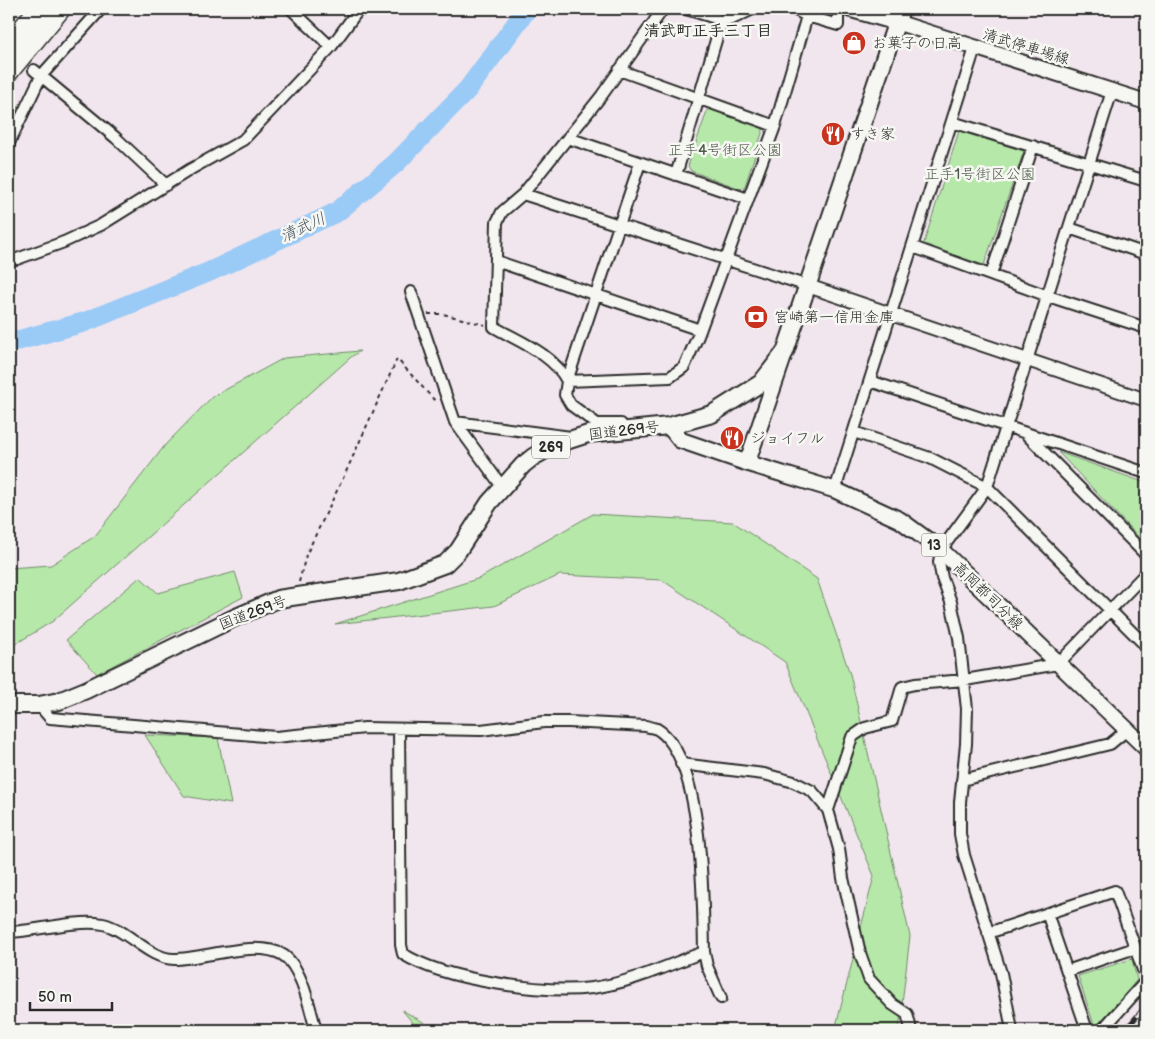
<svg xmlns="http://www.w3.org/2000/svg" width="1155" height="1039" font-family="'Balsamiq Sans','Klee One',sans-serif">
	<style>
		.green { fill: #b6e8a9; stroke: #708a6a }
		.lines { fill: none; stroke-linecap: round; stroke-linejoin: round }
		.river { stroke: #9acaf6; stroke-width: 20 }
		.minor-casing { stroke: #2b2b2b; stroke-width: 14 }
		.tertiary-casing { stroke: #2b2b2b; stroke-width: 16 }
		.secondary-casing { stroke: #2b2b2b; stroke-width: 18 }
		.primary-casing { stroke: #2b2b2b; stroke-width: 19 }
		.trunk-casing { stroke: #2b2b2b; stroke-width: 20 }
		.motorway-casing { stroke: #2b2b2b; stroke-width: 21 }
		.path { stroke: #2b2b2b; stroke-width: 2; stroke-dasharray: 4 4; stroke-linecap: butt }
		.minor { stroke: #f6f6f2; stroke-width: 10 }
		.tertiary { stroke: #f6f6f2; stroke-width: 12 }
		.secondary { stroke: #f6f6f2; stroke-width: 14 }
		.primary { stroke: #f6f6f2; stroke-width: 15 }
		.trunk { stroke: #f6f6f2; stroke-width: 16 }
		.motorway { stroke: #f6f6f2; stroke-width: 18 }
		.rail-casing { stroke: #2b2b2b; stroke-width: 5 }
		.rail { stroke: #f6f6f2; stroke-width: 3; stroke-dasharray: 9; stroke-linecap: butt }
		.labels { text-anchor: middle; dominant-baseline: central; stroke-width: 5; stroke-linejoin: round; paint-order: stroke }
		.shield { fill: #f6f6f2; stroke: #686867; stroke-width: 1 }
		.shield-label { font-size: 14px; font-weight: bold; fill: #2b2b2b }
		.poi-label { font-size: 15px; fill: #2b2b2b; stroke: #f6f6f2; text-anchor: start }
		.street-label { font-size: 15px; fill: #2b2b2b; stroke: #f6f6f2 }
		.park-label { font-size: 15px; fill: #4e5a4a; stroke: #f6f6f2 }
		.neighbourhood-label { font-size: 16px; font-weight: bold; fill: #2b2b2b; stroke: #f6f6f2 }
		.water-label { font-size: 16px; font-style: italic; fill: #47535e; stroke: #f6f6f2 }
	</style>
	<rect width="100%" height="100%" fill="#f2e6ee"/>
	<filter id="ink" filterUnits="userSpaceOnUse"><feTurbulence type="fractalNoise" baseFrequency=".02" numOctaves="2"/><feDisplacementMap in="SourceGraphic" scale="10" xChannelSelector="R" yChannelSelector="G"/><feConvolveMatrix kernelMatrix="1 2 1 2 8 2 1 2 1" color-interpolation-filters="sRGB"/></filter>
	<g filter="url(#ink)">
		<!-- green -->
		<path class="green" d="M711,109L764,127L745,186L741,189L691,171L688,166L707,111Z
			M959,131L1024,151L984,265L923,246Z
			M360,351L351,357L53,621L9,648V568L51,565L95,536L166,444L212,397L284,358Z
			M1058,452L1146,483V545Z
			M593,514L733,522L817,579L850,674L910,936L899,1030H835L874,876L785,662L662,580L560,575L494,606L335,624L480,578Z
			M235,572L243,597L97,674L66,640L140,577L158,593Z
			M145,735L218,738L231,804L184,796Z
			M1132,959L1137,980L1095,1028L1078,976Z
			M402,1010L437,1030H419Z"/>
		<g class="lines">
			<!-- river -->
			<path class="river" d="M9,343L85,322L209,272L337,212L395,164L468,89L527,9"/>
			<!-- minor casing -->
			<g class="minor-casing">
				<path id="minor" d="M291,9L331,47
					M686,9L722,20L732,19L753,9
					M794,9L807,16
					M34,70L116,138L166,185
					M619,70L775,126
					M952,122L1146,181
					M568,138L748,199
					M9,143L41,76L101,9
					M676,175L722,20
					M523,194L808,286
					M1069,228L1146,254
					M913,247L1048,296L1146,328
					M9,259H17L64,242L101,225L191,169L243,140L331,47L359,9
					M496,261L700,330
					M991,275L1033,146
					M411,292L455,422L571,437
					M567,381L670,377L684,367L698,336L775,126L807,16L838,25V9
					M567,381C553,354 520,342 494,327L497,222L502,212L523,194L602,95L663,9
					M870,381L1146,473
					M455,422L503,488
					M621,424H597L571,405L565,395L567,381L640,163
					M854,432L930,458L987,487L1146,646
					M1027,435L1146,555
					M835,490L975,48
					M39,705L50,718L276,737L365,728L481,730L544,722H569L646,726C649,727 654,728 657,729C704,757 703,903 704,952L707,966L721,998
					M399,729L401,945L403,954C444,980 544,994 592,988C631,983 668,965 704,952
					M681,764L764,774L794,782L812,791L828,810L839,849L843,878L860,953L869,979L892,1004L907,1014L910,1025V1030
					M962,780L1110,744L1127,730
					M828,810L852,737L865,728L892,721L902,687L915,684L965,680L1058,664L1146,573
					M1047,913L1087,1030
					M9,932C37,931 77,919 103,924C127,929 149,959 174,959C204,959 256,939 283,955C302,967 310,1010 316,1030
					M988,933L1115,891L1143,970
					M1067,971L1135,948
					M1012,1030L1001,973L964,855L960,834V802L966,744L967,709L959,638L951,602L942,578L939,562L941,550L987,487L1112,91
					M1102,1030L1146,981"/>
			</g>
			<!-- tertiary casing -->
			<g class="tertiary-casing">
				<path id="tertiary" d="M808,286L1146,400"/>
			</g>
			<!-- secondary casing -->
			<g class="secondary-casing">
				<path id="secondary" d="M896,22L1146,102"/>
			</g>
			<!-- primary casing -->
			<g class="primary-casing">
				<path id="primary" d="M850,9L896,22
					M669,426L680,440L747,463L835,490L900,520L941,550L1146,748
					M747,463L783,358"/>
			</g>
			<!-- trunk casing -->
			<g class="trunk-casing">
				<path id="trunk" d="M9,705H39L59,701L86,690L234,618L278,599L399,581L445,564L458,551L489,503L523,465L533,457L554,445L588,434L669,426L712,414L761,383L785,352L901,9"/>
			</g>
			<!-- motorway casing -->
			<g class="motorway-casing">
				<path id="motorway" d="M9,44L38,9
					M9,72L61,9"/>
			</g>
			<!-- path -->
			<path class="path" d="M428,314H443L485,325
				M299,582L306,555L345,474L397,359L436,402"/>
			<!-- minor -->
			<use href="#minor" class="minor"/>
			<!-- tertiary -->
			<use href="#tertiary" class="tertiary"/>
			<!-- secondary -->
			<use href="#secondary" class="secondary"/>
			<!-- primary -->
			<use href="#primary" class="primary"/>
			<!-- trunk -->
			<use href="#trunk" class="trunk"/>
			<!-- motorway -->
			<use href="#motorway" class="motorway"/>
			<!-- rail casing -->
			<g class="rail-casing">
				<path id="rail" d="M1125,1030L1146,1006"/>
			</g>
			<!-- rail -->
			<use href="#rail" class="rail"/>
		</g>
	</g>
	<!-- icons -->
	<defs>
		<g id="shop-disc" transform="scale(1.25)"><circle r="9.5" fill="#c8321e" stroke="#f6f6f2"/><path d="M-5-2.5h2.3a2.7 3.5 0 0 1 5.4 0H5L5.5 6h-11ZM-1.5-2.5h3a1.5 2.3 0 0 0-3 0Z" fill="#fff"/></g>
		<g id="restaurant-disc" transform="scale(1.25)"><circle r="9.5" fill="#c8321e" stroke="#f6f6f2"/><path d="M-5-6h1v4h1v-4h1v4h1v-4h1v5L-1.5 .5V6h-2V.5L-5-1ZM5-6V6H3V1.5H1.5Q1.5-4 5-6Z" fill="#fff"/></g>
		<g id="bank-disc" transform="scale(1.25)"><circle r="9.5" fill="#c8321e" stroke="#f6f6f2"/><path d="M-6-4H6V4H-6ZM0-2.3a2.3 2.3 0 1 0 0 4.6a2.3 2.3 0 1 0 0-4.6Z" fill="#fff"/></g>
	</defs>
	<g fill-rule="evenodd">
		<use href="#shop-disc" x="854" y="43"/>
		<use href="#restaurant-disc" x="833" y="134"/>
		<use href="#bank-disc" x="756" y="317"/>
		<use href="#restaurant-disc" x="732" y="438"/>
	</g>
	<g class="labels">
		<!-- shield labels -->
		<g class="shield">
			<rect x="532" y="435.5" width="38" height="23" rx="4"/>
			<rect x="921.5" y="533.5" width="25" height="23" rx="4"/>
		</g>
		<g class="shield-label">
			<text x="551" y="447">269</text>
			<text x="934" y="545">13</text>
		</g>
		<!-- poi labels -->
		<g class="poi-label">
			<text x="872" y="43">お菓子の日高</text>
			<text x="850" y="134">すき家</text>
			<text x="774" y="317">宮崎第一信用金庫</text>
			<text x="750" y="438">ジョイフル</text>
		</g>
		<!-- street labels -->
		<g class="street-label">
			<text transform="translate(1026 47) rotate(17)">清武停車場線</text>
			<text transform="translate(624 431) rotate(-7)">国道269号</text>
			<text transform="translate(988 596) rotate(44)">高岡都司分線</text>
			<text transform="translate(253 613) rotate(-21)">国道269号</text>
		</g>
		<!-- park labels -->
		<g class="park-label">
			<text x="725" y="150">正手4号街区公園</text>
			<text x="980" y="174">正手1号街区公園</text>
		</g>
		<!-- neighbourhood labels -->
		<g class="neighbourhood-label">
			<text x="708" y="31">清武町正手三丁目</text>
		</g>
		<!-- water labels -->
		<g class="water-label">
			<text transform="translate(303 228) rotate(-25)">清武川</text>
		</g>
	</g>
	<!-- margin -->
	<rect width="1155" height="1039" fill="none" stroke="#f6f6f2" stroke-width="30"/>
	<rect x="15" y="15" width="1125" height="1009" fill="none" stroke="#2b2b2b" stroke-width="2" filter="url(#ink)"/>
	<!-- scale -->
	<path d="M30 1002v8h82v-8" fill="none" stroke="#2b2b2b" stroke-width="2.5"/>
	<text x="38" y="1002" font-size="15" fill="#2b2b2b" stroke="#f6f6f2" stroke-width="4" paint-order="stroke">50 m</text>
</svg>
